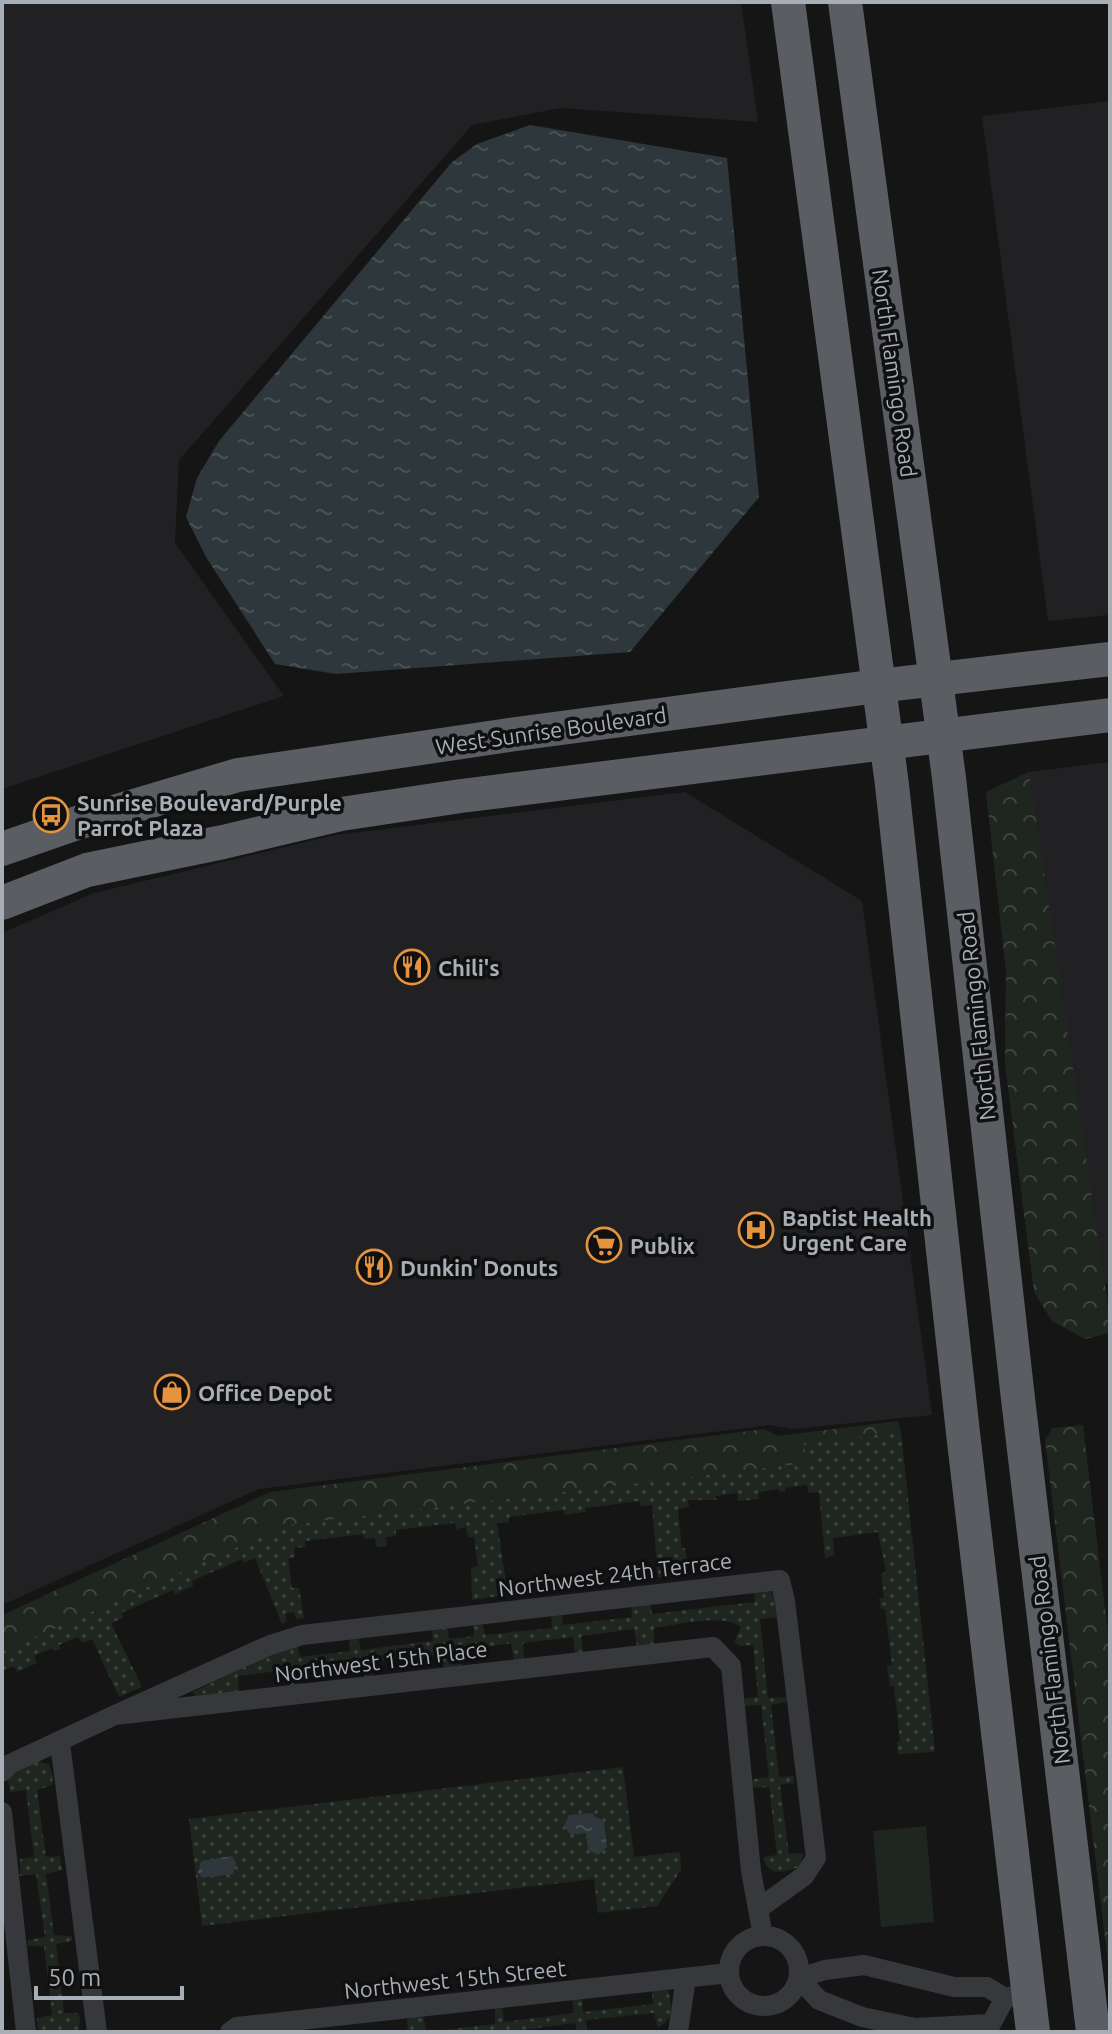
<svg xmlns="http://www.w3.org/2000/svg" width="1112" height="2034" font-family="Ubuntu,sans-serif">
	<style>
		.built { fill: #212123 }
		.green { fill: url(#green-dots) }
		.forest { fill: url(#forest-crowns) }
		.pitch { fill: #1f261f }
		.water { fill: url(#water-ripples) }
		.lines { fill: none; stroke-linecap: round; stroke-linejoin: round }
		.minor { stroke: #36383b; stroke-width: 20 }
		.trunk { stroke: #5a5e63; stroke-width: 34 }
		.labels { text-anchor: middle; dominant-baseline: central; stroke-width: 7; stroke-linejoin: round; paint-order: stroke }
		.street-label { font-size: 22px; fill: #a8aeb6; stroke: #101011 }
		.poi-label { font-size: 22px; font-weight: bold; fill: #a8aeb6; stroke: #101011; text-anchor: start }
	</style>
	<defs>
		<pattern id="green-dots" width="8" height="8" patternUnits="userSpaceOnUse" patternTransform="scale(2)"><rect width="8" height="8" fill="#1f261f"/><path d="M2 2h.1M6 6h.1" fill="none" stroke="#3d433d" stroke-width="1.8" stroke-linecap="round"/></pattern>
		<pattern id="forest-crowns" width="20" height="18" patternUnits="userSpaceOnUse" patternTransform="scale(2)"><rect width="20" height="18" fill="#1f261f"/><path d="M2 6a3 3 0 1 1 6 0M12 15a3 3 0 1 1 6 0" fill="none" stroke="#3d433d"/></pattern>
		<pattern id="water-ripples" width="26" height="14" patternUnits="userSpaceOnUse" patternTransform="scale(2)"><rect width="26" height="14" fill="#2e373b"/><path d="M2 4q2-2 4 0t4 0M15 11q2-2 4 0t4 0" fill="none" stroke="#495155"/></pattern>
	</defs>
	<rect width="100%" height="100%" fill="#151516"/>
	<!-- built -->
	<path class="built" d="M2,2H741L758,122L561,108L472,125L179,460L175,543L284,696L2,789Z
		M1110,101V615L1048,621L982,116Z
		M1110,762V1283L1034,1292L1005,1063L1006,971L986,792L1029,772Z
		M685,792L862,901L932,1415L792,1429L769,1425L259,1489L2,1605V933L94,893L335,835Z"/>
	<!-- green -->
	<path class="green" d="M901,1432L935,1752L898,1754L897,1742L900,1741L894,1686H890L887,1666L892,1665L885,1609H881L879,1598H884L881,1574L886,1572L878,1532L833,1538L834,1555L825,1558L819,1492L808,1493L807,1485L785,1488V1491L780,1492L779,1489L759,1492V1499L738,1501L737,1493L716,1496V1500H688L689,1507L678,1509L682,1548H685L689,1573L658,1578L652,1505L641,1506L640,1501L585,1508V1512L565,1515L564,1510L509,1517V1522L497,1523L508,1595L472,1600L471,1568L478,1566L474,1537H468L466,1527L456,1529L455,1523L396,1530V1536L386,1537L387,1546L376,1547L375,1538L364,1539L363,1534L305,1541V1547L294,1548L295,1557L288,1559L292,1588H299L304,1618L296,1619L294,1612L285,1614L287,1621L282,1624L255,1558L244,1563L242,1559L192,1581L193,1586L175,1594L173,1590L121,1613L123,1618L111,1623L142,1687L119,1697L92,1639L82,1643L78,1637L59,1645L60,1649L54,1651L52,1648L34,1656L37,1663L17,1672L14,1666L2,1671V1651L287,1525L806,1463L804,1443Z
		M758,1589L771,1592L775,1599L779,1617L760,1619L768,1698L787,1697L786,1702L771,1705L779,1777L794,1776V1783L780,1785L789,1854L803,1853L801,1866C786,1873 767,1877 763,1857L777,1855L769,1787L754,1788L751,1784L753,1779L769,1777L761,1705L745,1706V1698L758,1697L753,1645L739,1646L734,1642L741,1627C722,1613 677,1625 654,1628V1644L637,1646L634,1629L581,1636L583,1652L575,1653L573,1637L523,1643L524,1659L514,1660L511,1643L460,1651L462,1666L444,1668L442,1654L372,1662L373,1677H365L362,1662L301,1670L302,1685L290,1686L287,1670L238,1676L239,1692L197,1698L193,1692L297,1642L300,1657L350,1651L349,1636L358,1635L361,1650L433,1641L431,1626L447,1624L449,1639L474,1636L473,1621L482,1620L485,1635L552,1628L551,1613L561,1611L563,1625L632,1617L631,1603L650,1601L652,1614L755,1602L754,1591Z
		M33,1759L49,1765L53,1777L52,1785L37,1790L46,1857L60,1856L62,1870L46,1874L54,1935L72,1936V1941L56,1944L64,2013H77L80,2016L79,2031L38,2032L37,2018L52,2015L44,1946H27L28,1940L45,1937L36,1874L20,1876V1859L34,1857L26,1790L10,1792L8,1778Z
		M623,1767L634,1857L680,1852L681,1870L657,1906L598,1913L594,1879L202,1926L189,1819Z
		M668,1988C671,2008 677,2015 658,2028L654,2013L586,2020L587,2032H577L575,2023L506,2032H408L407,2020L410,2017L421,2016L424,2018L426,2032L495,2024V2004L502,2006L504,2022L574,2013L572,1998L581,1992L583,2012L653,2004L652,1991Z"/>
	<!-- forest -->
	<path class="forest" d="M1029,772L1110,1319V1333L1085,1339L1052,1321L1034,1292L1005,1063L1006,971L986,792Z
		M898,1421L901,1432L804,1443L806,1463L287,1525L2,1652V1615L270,1492L764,1429L778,1436Z
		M1083,1425L1110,1650V1980L1045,1440L1052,1428Z"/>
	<!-- pitch -->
	<path class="pitch" d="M926,1826L934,1922L881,1927L873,1831Z"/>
	<!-- water -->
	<path class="water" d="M530,125L727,158L759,497L630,652L336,674L275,664L206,557L186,517L197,478L219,441L452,162L477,144Z
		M593,1813L594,1816L604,1821L607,1847L598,1855L588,1850L586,1833L571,1835L564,1826L569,1815Z
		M232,1856L236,1863L233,1874L202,1878L198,1873L201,1861Z"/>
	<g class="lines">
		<!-- minor -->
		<path class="minor" d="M115,1715L270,1645L302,1635L780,1580L785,1601L816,1858L804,1876L758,1909
			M60,1743L97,2032
			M2,1772L10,1764L115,1715L713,1647L731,1666L751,1871L763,1936
			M2,1812L26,2032
			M729 1971a35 35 0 1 1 70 0a35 35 0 1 1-70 0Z
			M1005,1998L991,2024L915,2028L862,2017L819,2000L799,1978L825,1970L864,1965L954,1987H987L1005,1998L1029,1993
			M230,2032L237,2027L729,1973
			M678,2032L686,1978"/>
		<!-- trunk -->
		<path class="trunk" d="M788,2L892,785L963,1433L1033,2032
			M845,2L949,778L1017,1390L1093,2032
			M2,849L77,823L238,775L516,734L878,686L1110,659
			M2,903L87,870L223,842L341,814L461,796L1110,715"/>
	</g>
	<!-- icons -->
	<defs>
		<g id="bus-ring" transform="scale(1.8)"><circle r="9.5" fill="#101011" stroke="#e4933f" stroke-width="1.5"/><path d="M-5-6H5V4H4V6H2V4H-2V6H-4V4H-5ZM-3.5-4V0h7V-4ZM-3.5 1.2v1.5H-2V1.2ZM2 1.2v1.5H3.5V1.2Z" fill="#e4933f"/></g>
		<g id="restaurant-ring" transform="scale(1.8)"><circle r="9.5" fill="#101011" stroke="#e4933f" stroke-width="1.5"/><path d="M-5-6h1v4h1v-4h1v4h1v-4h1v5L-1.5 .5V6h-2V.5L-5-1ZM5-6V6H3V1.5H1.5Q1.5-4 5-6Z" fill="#e4933f"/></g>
		<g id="hospital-ring" transform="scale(1.8)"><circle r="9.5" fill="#101011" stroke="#e4933f" stroke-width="1.5"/><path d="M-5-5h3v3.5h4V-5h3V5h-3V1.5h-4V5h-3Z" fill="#e4933f"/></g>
		<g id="supermarket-ring" transform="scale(1.8)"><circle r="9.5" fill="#101011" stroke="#e4933f" stroke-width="1.5"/><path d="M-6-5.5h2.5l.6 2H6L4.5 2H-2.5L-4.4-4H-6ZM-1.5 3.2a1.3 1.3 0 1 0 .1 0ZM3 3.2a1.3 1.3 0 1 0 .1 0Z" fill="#e4933f"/></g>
		<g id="shop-ring" transform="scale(1.8)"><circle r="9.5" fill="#101011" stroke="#e4933f" stroke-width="1.5"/><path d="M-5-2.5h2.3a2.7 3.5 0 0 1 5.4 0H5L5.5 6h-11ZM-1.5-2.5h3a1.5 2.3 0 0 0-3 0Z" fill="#e4933f"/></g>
	</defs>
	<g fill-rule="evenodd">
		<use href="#bus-ring" x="51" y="815"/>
		<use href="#restaurant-ring" x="412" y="967"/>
		<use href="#hospital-ring" x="756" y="1230"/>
		<use href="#supermarket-ring" x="604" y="1245"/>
		<use href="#restaurant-ring" x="374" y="1267"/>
		<use href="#shop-ring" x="172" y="1392"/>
	</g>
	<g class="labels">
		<!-- street labels -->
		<g class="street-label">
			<text transform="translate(895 373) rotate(82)">North Flamingo Road</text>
			<text transform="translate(551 730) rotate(-8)">West Sunrise Boulevard</text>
			<text transform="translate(976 1016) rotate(-96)">North Flamingo Road</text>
			<text transform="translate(615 1574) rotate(-7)">Northwest 24th Terrace</text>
			<text transform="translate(1049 1660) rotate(-97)">North Flamingo Road</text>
			<text transform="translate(381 1661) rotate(-7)">Northwest 15th Place</text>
			<text transform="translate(455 1979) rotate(-6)">Northwest 15th Street</text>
		</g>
		<!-- poi labels -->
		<g class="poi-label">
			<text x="77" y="802">Sunrise Boulevard/Purple<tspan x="77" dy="25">Parrot Plaza</tspan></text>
			<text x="438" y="967">Chili's</text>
			<text x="782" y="1217">Baptist Health<tspan x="782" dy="25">Urgent Care</tspan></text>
			<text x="630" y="1245">Publix</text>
			<text x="400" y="1267">Dunkin' Donuts</text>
			<text x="198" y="1392">Office Depot</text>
		</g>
	</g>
	<!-- border -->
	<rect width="1112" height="2034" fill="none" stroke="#a8aeb6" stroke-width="8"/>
	<!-- scale -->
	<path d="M36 1986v12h146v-12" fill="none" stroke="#a8aeb6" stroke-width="4"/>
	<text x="48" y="1986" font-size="24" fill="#a8aeb6" stroke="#101011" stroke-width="6" paint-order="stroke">50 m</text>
</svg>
